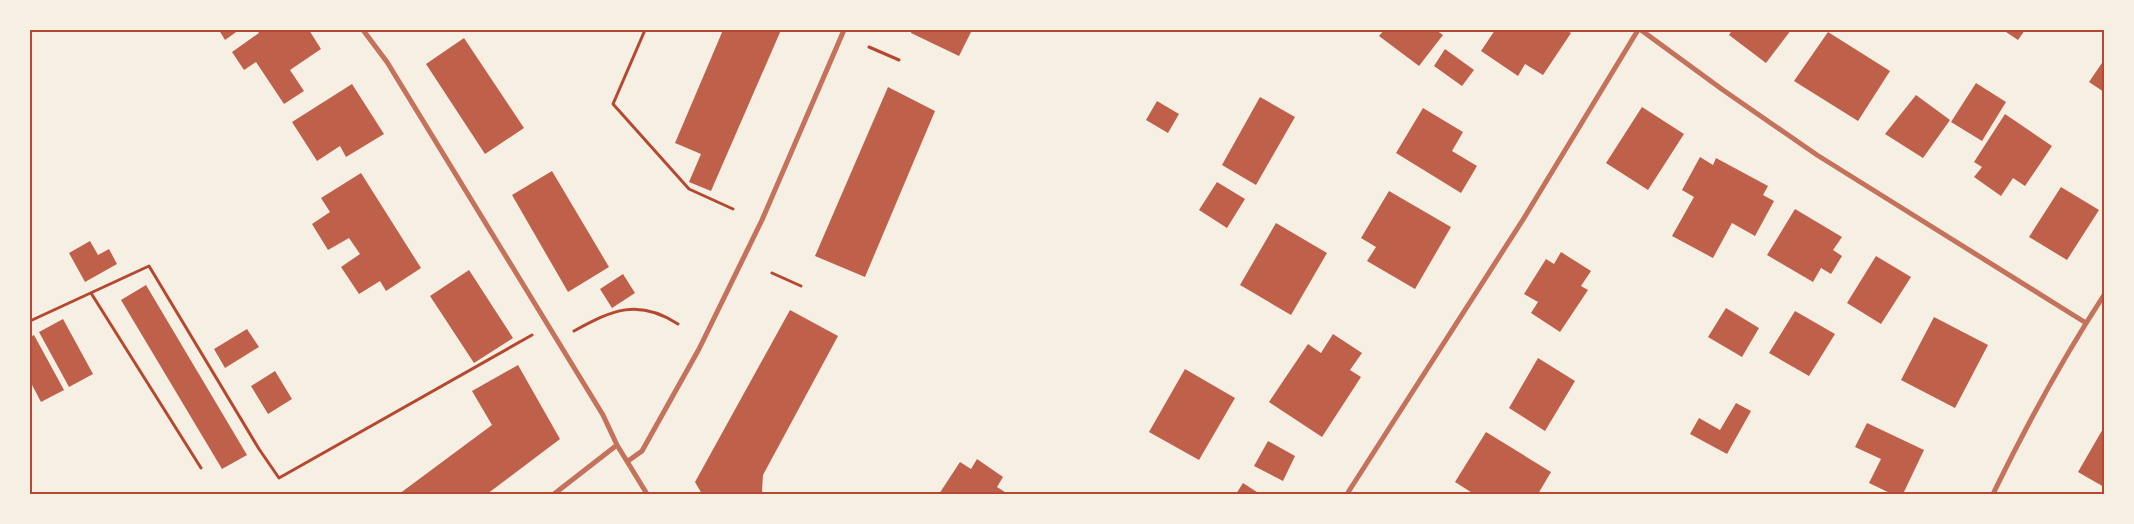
<svg xmlns="http://www.w3.org/2000/svg" width="2134" height="524" font-family="Karla,sans-serif">
	<style>
		.building { fill: #bf614a }
		.lines { fill: none; stroke-linecap: round; stroke-linejoin: round }
		.path { stroke: #b5482f; stroke-width: 3 }
		.minor { stroke: #c5725c; stroke-width: 5 }
		.neatline { fill: none; stroke: #b5482f; stroke-width: 2 }
	</style>
	<rect width="100%" height="100%" fill="#f6efe4"/>
	<!-- building -->
	<path class="building" d="M219,30H239L225,40Z
		M257,30H309L321,49L290,70L304,91L284,104L256,62L244,70L232,52L259,33Z
		M723,30H781L711,191L689,182L701,154L675,143Z
		M912,30H972L959,56L911,33Z
		M1384,30H1436L1443,35L1419,66L1379,36Z
		M1495,30H1566L1571,33L1543,75L1525,64L1518,76L1481,51Z
		M1732,30H1791L1766,63L1729,35Z
		M2003,30H2025L2018,40Z
		M1828,32L1890,71L1858,121L1794,81Z
		M464,38L524,128L485,154L426,64Z
		M1445,49L1474,70L1462,86L1434,66Z
		M2104,60V92L2089,82Z
		M1976,83L2006,102L1982,141L1951,122Z
		M352,84L384,134L346,157L340,146L317,161L292,122Z
		M888,87L935,111L865,277L815,256Z
		M1916,95L1950,120L1923,158L1885,134Z
		M1260,97L1295,117L1256,185L1222,165Z
		M1157,101L1179,114L1168,133L1146,120Z
		M1642,107L1684,134L1648,190L1606,163Z
		M1423,108L1463,132L1452,151L1477,166L1461,193L1396,153Z
		M2005,114L2052,146L2025,186L2013,178L2001,196L1974,177L1982,167L1974,162Z
		M1700,157L1713,165L1716,158L1768,186L1763,195L1774,201L1755,236L1732,223L1713,258L1672,236L1694,197L1682,190Z
		M552,171L609,267L568,292L512,195Z
		M361,173L421,268L386,291L380,281L359,294L341,267L360,254L349,238L328,250L312,224L330,212L321,198Z
		M1217,182L1245,199L1227,228L1199,210Z
		M2061,187L2099,210L2067,260L2029,237Z
		M1389,191L1451,227L1415,289L1367,261L1376,247L1361,238Z
		M1795,209L1842,237L1833,250L1842,256L1831,274L1821,268L1813,282L1767,255Z
		M1276,223L1327,253L1291,315L1240,285Z
		M90,241L98,255L109,249L117,264L85,282L69,253Z
		M1561,252L1591,271L1581,286L1588,290L1560,332L1531,313L1538,302L1524,294L1546,259L1554,264Z
		M1876,256L1911,277L1881,324L1847,303Z
		M469,270L513,338L474,363L430,296Z
		M623,274L635,293L612,308L600,289Z
		M146,285L247,455L222,469L121,300Z
		M1726,308L1759,328L1742,357L1708,337Z
		M790,310L838,336L763,475L762,491L764,494H702L695,482Z
		M1795,311L1835,334L1809,376L1769,353Z
		M1934,317L1988,345L1955,408L1901,380Z
		M63,319L93,374L69,387L39,332Z
		M247,329L259,347L225,368L214,349Z
		M1333,334L1362,353L1350,370L1361,377L1322,437L1269,402L1308,344L1321,353Z
		M34,335L64,390L41,402L30,381V337Z
		M1538,358L1575,381L1545,431L1509,408Z
		M518,365L560,439L487,494H399L492,425L472,391Z
		M1185,369L1235,398L1199,460L1149,432Z
		M275,371L292,399L268,414L251,386Z
		M1736,403L1751,411L1727,454L1690,434L1699,418L1720,430Z
		M1867,423L1924,450L1903,494H1892L1869,483L1881,459L1855,447Z
		M2104,427V487L2078,472Z
		M1486,432L1551,472L1538,494H1474L1455,482Z
		M1268,441L1295,456L1283,481L1254,466Z
		M977,459L1003,477L997,487L1008,494H939L960,462L971,469Z
		M1243,483L1260,494H1236Z"/>
	<g class="lines">
		<!-- path -->
		<path class="path" d="M645,30L613,104L689,189L733,209
			M869,47L899,60
			M772,273L801,286
			M91,293L201,468
			M30,321L149,266L259,449L279,478L532,335
			M574,331C612,310 638,298 678,324"/>
		<!-- minor -->
		<path class="minor" d="M363,30L387,62L603,415L617,445L647,494
			M1641,30L1723,90L1817,155L2086,323
			M628,461L642,451L699,349L762,220L844,30
			M554,494L617,445
			M1347,494L1524,218L1638,30
			M1993,494C2026,426 2063,358 2104,295"/>
	</g>
	<!-- border -->
	<rect width="2134" height="524" fill="none" stroke="#f6efe4" stroke-width="62"/>
	<rect x="31" y="31" width="2072" height="462" class="neatline"/>
</svg>
